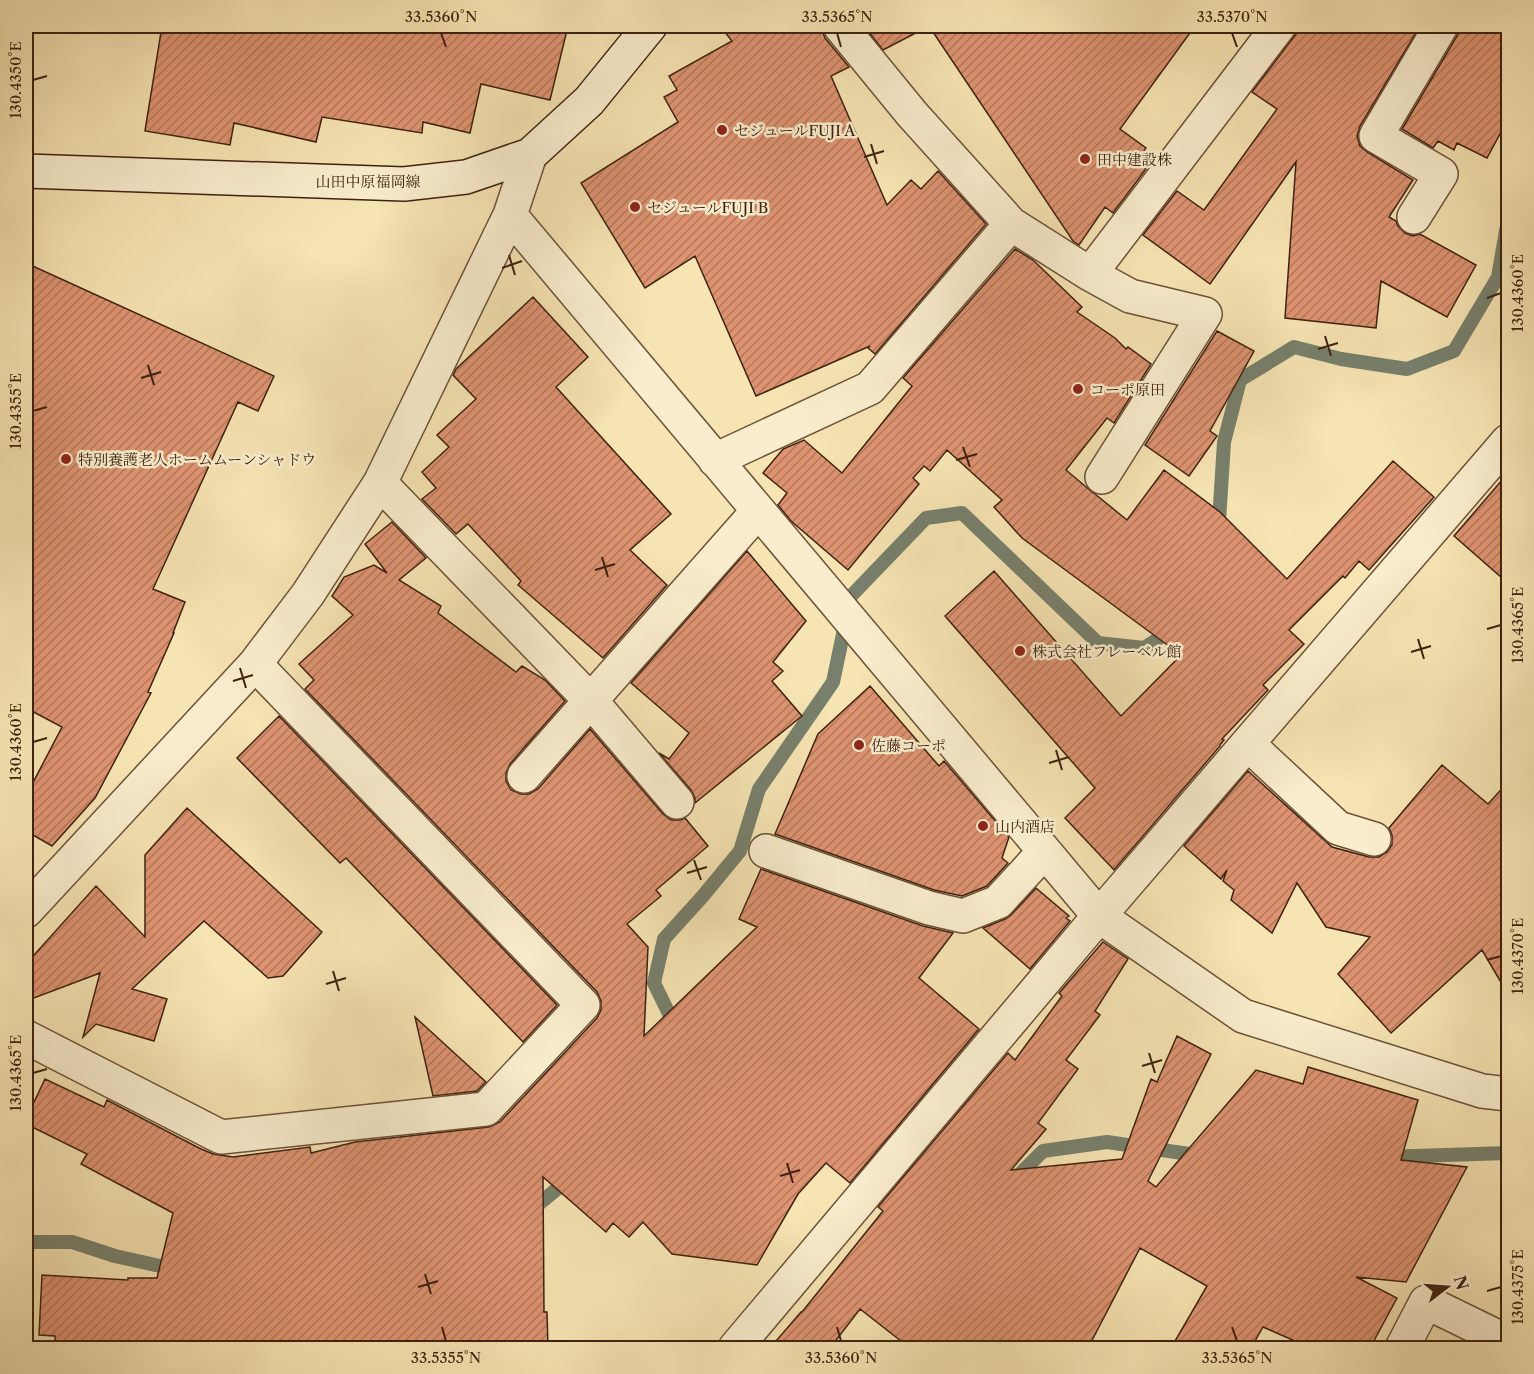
<svg xmlns="http://www.w3.org/2000/svg" width="1534" height="1374" font-family="'Libre Caslon Text','Noto Serif JP',serif">
	<style>
		.lines { fill: none; stroke-linecap: round; stroke-linejoin: round }
		.stream { stroke: #77806c; stroke-width: 14 }
		.building { fill: url(#building-hatch); stroke: #3d2211; stroke-width: 1.5 }
		.street-casing { stroke: #6b5239; stroke-width: 36 }
		.secondary-casing { stroke: #3d2211; stroke-width: 36 }
		.street { stroke: #f9edcd; stroke-width: 33 }
		.secondary { stroke: #f9edcd; stroke-width: 33 }
		.ticks { fill: none; stroke: #3d2211; stroke-width: 2 }
		.poi-dot { fill: #8f2418; stroke: #f9edcd; stroke-width: 2 }
		.labels { text-anchor: middle; dominant-baseline: central; stroke-width: 5; stroke-linejoin: round; paint-order: stroke }
		.poi-label { font-size: 15px; fill: #3d2211; stroke: #f9edcd; text-anchor: start }
		.street-label { font-size: 15px; fill: #3d2211; stroke: #f9edcd }
		.neatline { fill: none; stroke: #3d2211; stroke-width: 2 }
		.ticks-label { font-size: 15px; text-anchor: middle; fill: #3d2211 }
	</style>
	<defs>
		<pattern id="building-hatch" width="6" height="6" patternUnits="userSpaceOnUse" patternTransform="scale(1.5)"><rect width="6" height="6" fill="#de9371"/><path d="M-1 1l2-2M0 6l6-6M5 7l2-2" fill="none" stroke="#b5785b"/></pattern>
	</defs>
	<rect width="100%" height="100%" fill="#f6e4b2"/>
	<filter id="stains"><feTurbulence type="fractalNoise" baseFrequency=".00333" numOctaves="4"/><feColorMatrix values="0 0 0 0 .2 0 0 0 0 .09 0 0 0 0 .02 0 0 0 .5 -.17"/></filter>
	<radialGradient id="worn" r=".72"><stop offset=".6" stop-color="#630" stop-opacity="0"/><stop offset="1" stop-color="#630" stop-opacity=".3"/></radialGradient>
	<g class="lines">
		<!-- stream -->
		<path class="stream" d="M1217,528L1219,521L1224,442L1240,380L1294,347L1341,359L1407,369L1454,351L1498,277L1508,220
			M676,1028L654,983L664,939L702,897L740,851L759,789L833,682L851,596L926,518L962,513L1098,643L1144,648L1173,629
			M1384,1157L1508,1153
			M1014,1180L1043,1151L1107,1142L1203,1156
			M527,1204L540,1203L570,1178
			M26,1243L28,1242H72L115,1256L178,1270"/>
	</g>
	<!-- building -->
	<path class="building" d="M162,26H568L550,100L481,84L470,133L423,122L422,133L322,117L316,142L234,123L230,145L145,131Z
		M720,26H822V30L825,38L849,67L831,76L887,205L911,180L921,189L938,171L986,224L875,354L868,348L870,346L756,396L695,256L645,288L581,183L678,122L664,97L677,90L669,76L732,41Z
		M864,26H1195L1120,129L1146,148L1136,162L1146,169L1113,213L1105,207L1079,245L1073,241L929,26L883,50Z
		M1302,26H1420L1360,126L1357,136L1360,146L1367,152L1413,180L1389,217L1396,221L1398,226L1405,233L1413,236L1420,234L1476,265L1447,317L1381,281L1376,328L1285,318L1296,162L1210,284L1143,235L1177,191L1204,210L1277,109L1252,92Z
		M1460,26H1509V117L1487,158L1457,143L1454,150L1438,141L1433,148L1402,129L1457,36Z
		M1015,249L1033,260L1082,307L1077,312L1115,338L1126,349L1128,347L1151,364L1114,423L1107,418L1066,470L1092,492L1095,494L1127,520L1164,470L1220,512L1287,579L1393,461L1434,497L1369,570L1359,561L1345,578L1343,576L1289,630L1304,644L1263,685L1268,690L1222,739L1224,740L1220,745V746L1114,870L1065,818L1095,788L945,616L994,571L1121,716L1181,655L1022,538L994,507L1002,500L947,450L930,471L924,466L913,478L919,484L848,570L791,521L778,505L787,493L763,473L783,449L804,440L842,473L912,386L903,378Z
		M26,263L274,376L258,411L238,402L153,589L185,602L173,633H174L148,692L151,693L95,798L52,846L26,831V796L62,727L26,708Z
		M533,297L588,357L556,387L671,514L630,550L667,585L603,658L518,585L521,581L468,524L456,534L422,499L436,488L422,472L449,447L437,435L476,399L453,375L456,369Z
		M1217,331L1254,351L1210,431L1217,436L1189,476L1145,445Z
		M1509,472V584L1454,536Z
		M392,522L426,558L399,580L441,606L438,613L516,672L522,666L545,680L565,701L510,764L506,773V781L511,790L521,794H529L538,789L590,729L663,814L671,820H680L685,818L708,846L656,890L661,896L627,924L648,947L644,1036L757,927L739,919L761,869L923,926L953,933L919,978L979,1029L850,1183L826,1163L798,1194L757,1265L672,1254L643,1222L629,1237L613,1223L606,1232L543,1177L544,1312H547L548,1348H82L55,1347V1336L39,1335L42,1275L128,1280V1278H157L173,1213L81,1164L87,1154L26,1124V1119L45,1079L104,1107L107,1100L199,1148L213,1154L233,1157L310,1147L311,1153L355,1142L489,1127L500,1122L597,1018L601,1010V1001L597,992L305,689L314,680L299,664L353,615L332,596L344,577L374,565L387,573L365,544Z
		M747,551L806,621L773,662L783,671L772,681L802,716L695,803V798L691,790L659,753L669,759L689,733L631,683Z
		M870,686L939,766L944,761L1009,837L1002,858L1008,863L987,886L962,896L934,890L775,834L818,734Z
		M279,716L557,1005L523,1042L346,858L340,863L237,758Z
		M1442,765L1488,804L1509,781V996L1482,950L1391,1033L1338,974L1370,937L1326,927L1297,883L1272,933L1231,900L1234,890L1223,881L1227,870L1221,879L1184,846L1248,771L1332,847L1369,857H1379L1387,852L1392,845V835L1389,828Z
		M187,808L322,932L283,976L268,978L204,921L132,989L167,999L154,1041L96,1024L83,1037L100,973L26,1001V964L96,886L145,937V855Z
		M1036,888L1069,916L1066,918L1070,921L1030,969L983,928L1005,919L1011,915Z
		M1103,942L1128,959L1095,1011L1100,1015L1066,1060L1078,1069L1038,1123L1046,1129L1011,1170L1122,1159L1151,1079L1157,1082L1177,1036L1211,1054L1148,1181L1156,1187L1256,1070L1303,1084L1308,1067L1418,1100L1401,1160L1467,1167L1406,1282L1356,1277L1397,1298L1370,1348H1311L1263,1327L1251,1348H1171L1207,1286L1140,1248L1088,1348H910L860,1309L830,1348H770L801,1312H802L883,1211L878,1207L1008,1053L1015,1060L1062,996L1059,993Z
		M415,1017L486,1082L477,1091L433,1096Z"/>
	<g class="lines">
		<!-- street casing -->
		<g class="street-casing">
			<path id="street" d="M840,26L912,114L1011,224L1090,274L1130,296L1205,314L1102,477
				M510,215L1099,916L1243,1016L1482,1091L1508,1094
				M1414,217L1441,174L1376,136L1441,26
				M1090,274L1279,26
				M715,460L870,388L1011,224
				M380,483L591,701L677,802
				M1248,744L1338,828L1374,839
				M524,776L758,511
				M766,851L929,908L963,916L998,902L1044,852
				M26,911L255,664L308,594L380,483L510,215L530,155
				M26,1037L221,1137L486,1109L583,1005L255,664
				M735,1348L1099,916L1508,441
				M1402,1348L1426,1302L1508,1342"/>
		</g>
		<!-- secondary casing -->
		<g class="secondary-casing">
			<path id="secondary" d="M26,171L404,184L466,177L530,155L589,101L650,26"/>
		</g>
		<!-- street -->
		<use href="#street" class="street"/>
		<!-- secondary -->
		<use href="#secondary" class="secondary"/>
	</g>
	<!-- ticks -->
	<path class="ticks" d="M441,33L446,47M837,33L841,47M1232,33L1237,47M33,80L47,76M871,144L877,164M864,157L884,151M509,255L515,275M502,268L522,261M1487,298L1501,293M1325,336L1331,356M1318,349L1338,343M148,365L154,385M141,378L161,372M33,411L47,407M963,447L970,467M956,460L977,454M602,557L608,577M595,570L615,564M1487,629L1501,625M1418,639L1424,659M1411,652L1431,646M240,668L246,688M233,681L253,675M33,742L47,738M1056,750L1062,770M1049,763L1069,757M694,860L701,880M687,873L707,867M1487,960L1501,956M333,971L339,991M326,984L346,978M1149,1053L1155,1073M1142,1066L1162,1060M33,1073L47,1069M787,1163L793,1183M780,1176L800,1170M425,1274L431,1294M418,1287L438,1281M1487,1291L1501,1287M442,1327L446,1341M837,1327L841,1341M1232,1327L1237,1341"/>
	<!-- markers -->
	<g class="poi-dot">
		<circle cx="722" cy="130" r="6"/>
		<circle cx="1085" cy="159" r="6"/>
		<circle cx="635" cy="207" r="6"/>
		<circle cx="1078" cy="389" r="6"/>
		<circle cx="66" cy="459" r="6"/>
		<circle cx="1020" cy="651" r="6"/>
		<circle cx="859" cy="745" r="6"/>
		<circle cx="983" cy="826" r="6"/>
	</g>
	<g class="labels">
		<!-- poi labels -->
		<g class="poi-label">
			<text x="734" y="130">セジュールFUJI A</text>
			<text x="1097" y="159">田中建設株</text>
			<text x="647" y="207">セジュールFUJI B</text>
			<text x="1090" y="389">コーポ原田</text>
			<text x="78" y="459">特別養護老人ホームムーンシャドウ</text>
			<text x="1032" y="651">株式会社フレーベル館</text>
			<text x="871" y="745">佐藤コーポ</text>
			<text x="995" y="826">山内酒店</text>
		</g>
		<!-- street labels -->
		<g class="street-label">
			<text x="368" y="181">山田中原福岡線</text>
		</g>
	</g>
	<!-- margin -->
	<rect width="1534" height="1374" fill="none" stroke="#f6e4b2" stroke-width="66"/>
	<!-- north arrow -->
	<g transform="translate(1447 1287) rotate(73)" stroke="#f9edcd" stroke-width="4.5" paint-order="stroke">
	<path d="M0-4.5L10 22L0 15L-10 22Z" fill="#3d2211"/>
	<text y="-9" font-size="16" font-weight="bold" text-anchor="middle" fill="#3d2211">N</text>
	</g>
	<rect x="33" y="33" width="1468" height="1308" class="neatline"/>
	<g class="ticks-label">
		<text x="441" y="22">33.5360°N</text>
		<text x="837" y="22">33.5365°N</text>
		<text x="1232" y="22">33.5370°N</text>
		<text transform="translate(16 80) rotate(-90)" y="5">130.4350°E</text>
		<text transform="translate(1518 293) rotate(-90)" y="5">130.4360°E</text>
		<text transform="translate(16 411) rotate(-90)" y="5">130.4355°E</text>
		<text transform="translate(1518 625) rotate(-90)" y="5">130.4365°E</text>
		<text transform="translate(16 742) rotate(-90)" y="5">130.4360°E</text>
		<text transform="translate(1518 956) rotate(-90)" y="5">130.4370°E</text>
		<text transform="translate(16 1073) rotate(-90)" y="5">130.4365°E</text>
		<text transform="translate(1518 1287) rotate(-90)" y="5">130.4375°E</text>
		<text x="446" y="1363">33.5355°N</text>
		<text x="841" y="1363">33.5360°N</text>
		<text x="1237" y="1363">33.5365°N</text>
	</g>
	<rect width="100%" height="100%" filter="url(#stains)"/>
	<rect width="100%" height="100%" fill="url(#worn)"/>
</svg>
